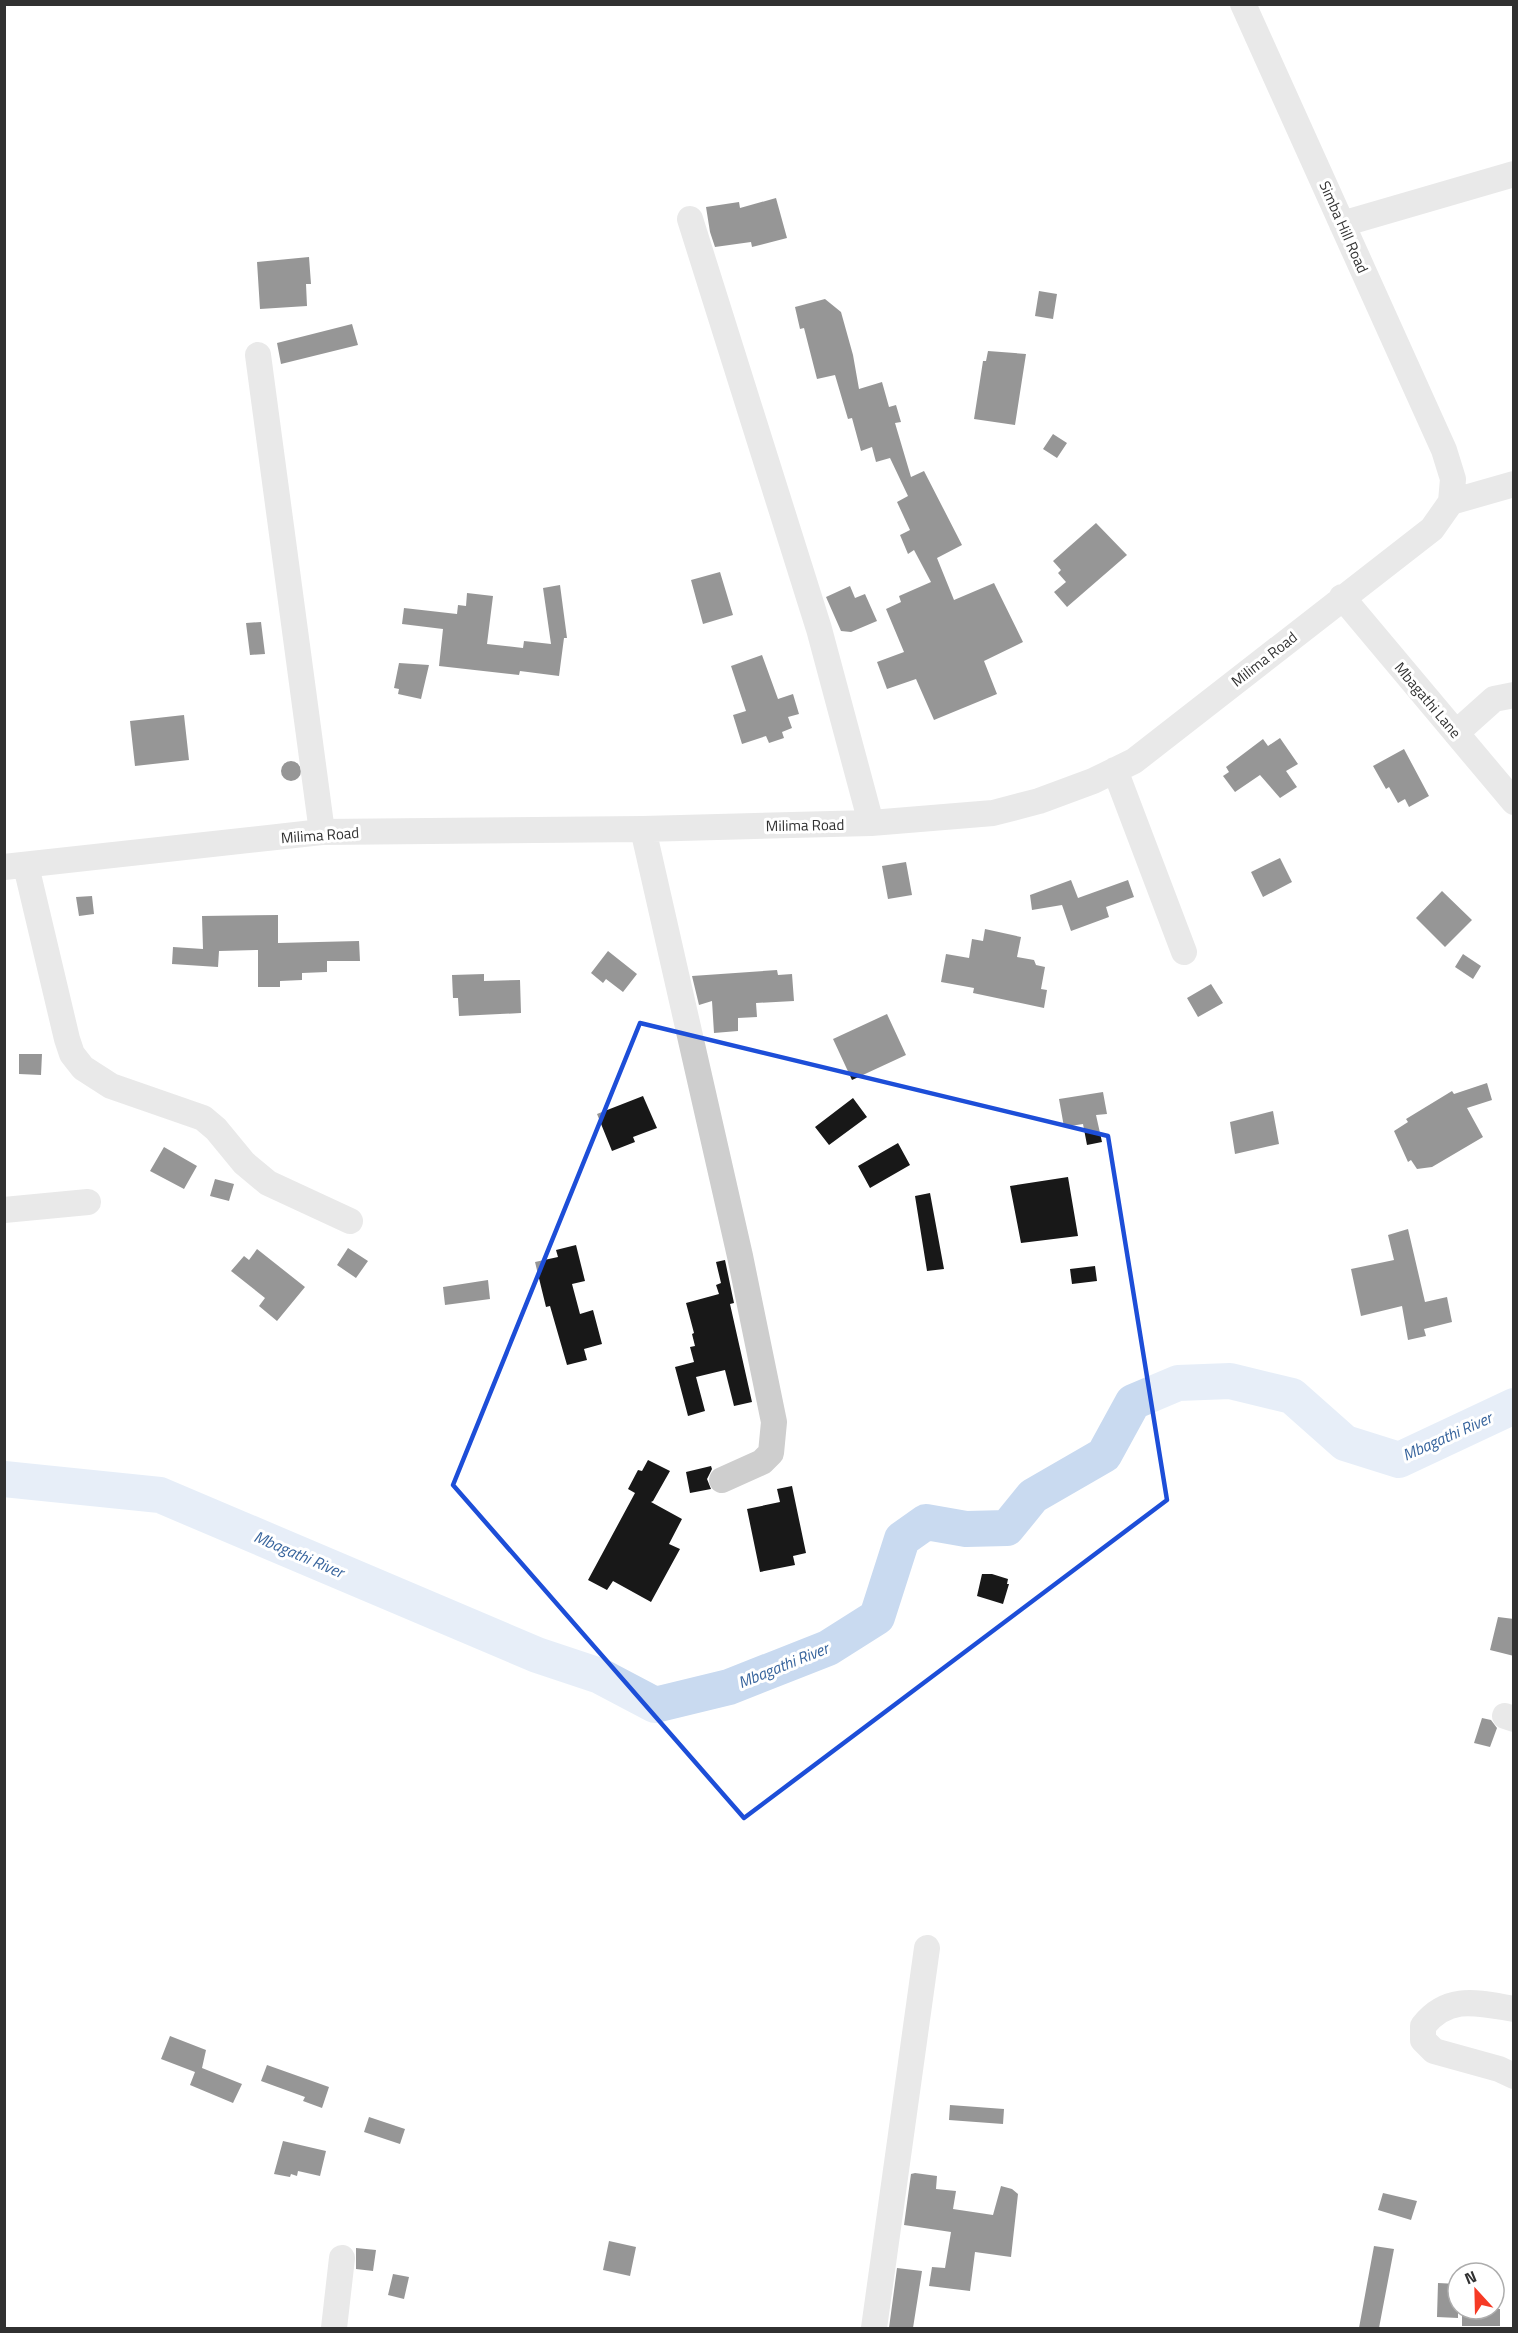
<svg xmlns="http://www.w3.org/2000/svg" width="1518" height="2333" font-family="'Titillium Web',sans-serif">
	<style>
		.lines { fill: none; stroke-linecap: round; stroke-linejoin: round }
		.river { stroke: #c9daf0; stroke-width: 36 }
		.building { fill: #181818 }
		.minor { stroke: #cecece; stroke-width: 26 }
		.marked { fill: none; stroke: #1d4ed8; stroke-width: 4.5; stroke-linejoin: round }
		.labels { text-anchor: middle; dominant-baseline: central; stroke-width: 6; stroke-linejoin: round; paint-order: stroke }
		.street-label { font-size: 15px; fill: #313131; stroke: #fff }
		.water-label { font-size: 16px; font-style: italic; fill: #36639c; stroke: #fff }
	</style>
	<rect width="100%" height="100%" fill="#fff"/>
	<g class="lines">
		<!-- river -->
		<path class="river" d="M4,1479L160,1495L537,1655L600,1676L655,1705L729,1687L828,1648L877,1617L902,1539L926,1522L966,1529L1007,1528L1033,1496L1104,1455L1133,1402L1178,1383L1230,1381L1292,1396L1345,1443L1399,1460L1514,1406"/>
	</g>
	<!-- building -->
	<path class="building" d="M776,198L787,238L752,247L751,242L715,247L710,232L706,207L739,202L740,208Z
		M309,257L311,284H306L307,306L260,309L257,262Z
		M1039,291L1057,294L1053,319L1035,316Z
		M825,299L841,312L853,355L859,389L882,382L889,407L896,405L901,422L895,423L911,477L924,471L962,545L937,558L954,600L994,583L1023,642L984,661L997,694L934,720L916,679L887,689L877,662L904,652L886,609L901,602L899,596L931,582L914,550L908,554L900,535L910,530L897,502L908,496L890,458L876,462L872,447L861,451L852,418L848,419L835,375L817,379L804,328L800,329L795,307Z
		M352,324L358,345L281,364L277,343Z
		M988,351L1026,354L1015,425L974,419L983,361H986Z
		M1053,434L1067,443L1057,458L1043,449Z
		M1096,523L1127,555L1067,607L1054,592L1066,582L1058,573L1061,570L1053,561Z
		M720,572L733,615L703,624L691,580Z
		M560,585L567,638H564L559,676L520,671L519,675L439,666L443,629L402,624L404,608L457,614L458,605L466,606L467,593L493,596L487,644L523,648L524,641L551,644L543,588Z
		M850,586L855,598L865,594L877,621L851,632L841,631L826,597Z
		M261,622L265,654L250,655L246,623Z
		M762,655L778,699L793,694L799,714L788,717L792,728L782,732L784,738L769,743L766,736L742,744L733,715L746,711L731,666Z
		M399,663L429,665L421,699L398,694L399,689L394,688Z
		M184,715L189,760L135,766L130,721Z
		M1280,738L1298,764L1286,771L1297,787L1280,798L1260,775L1235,792L1223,776L1229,772L1226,767L1263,739L1268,746Z
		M1404,749L1429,796L1409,807L1405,799L1398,803L1389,787L1386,789L1373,766Z
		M281 771a10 10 0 1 1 20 0a10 10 0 1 1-20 0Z
		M1280,858L1292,882L1263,897L1251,872Z
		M906,862L912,895L888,899L882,866Z
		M1071,880L1078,898L1128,880L1134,897L1106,907L1109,917L1071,931L1062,905L1032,910L1030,895Z
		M1442,891L1472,920L1445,947L1416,918Z
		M92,896L94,914L79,916L76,897Z
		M278,915V943L359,941L360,961H327V972L302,973V980L280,981V987H258V950L219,951L218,967L172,964L173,947L203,949L202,916Z
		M985,929L1021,937L1017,957L1034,960L1036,965L1045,967L1041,989L1047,990L1044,1008L973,993L974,988L941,982L946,954L969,958L972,939L983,941Z
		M608,951L637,974L623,992L606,979L603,983L591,973Z
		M1463,954L1481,966L1473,979L1455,967Z
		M777,970L778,975L792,974L794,1001L756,1003L757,1017L738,1018V1031L714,1033L712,1001L699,1005L692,976Z
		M484,974V981L520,980L521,1013L459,1016L458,998H453L452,975Z
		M1211,984L1223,1003L1198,1017L1187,998Z
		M887,1014L906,1055L852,1080L833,1039Z
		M19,1054H42L41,1075L19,1074Z
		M1487,1083L1492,1100L1467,1108L1483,1137L1432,1167L1417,1169L1411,1160L1408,1162L1394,1131L1408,1122L1406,1119L1452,1091L1454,1094Z
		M1103,1092L1107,1114L1096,1115L1102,1142L1087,1145L1083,1124L1064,1127L1059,1099Z
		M643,1096L657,1128L633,1137L635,1142L612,1151L597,1114Z
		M853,1098L867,1117L829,1145L815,1127Z
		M1273,1111L1279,1144L1235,1154L1230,1122Z
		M898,1143L910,1165L870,1188L858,1166Z
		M164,1147L197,1166L184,1189L150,1171Z
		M1068,1177L1078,1236L1021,1243L1010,1186Z
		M215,1179L234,1184L229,1201L210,1196Z
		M930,1193L944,1269L927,1271L915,1196Z
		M1408,1229L1425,1302L1447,1297L1452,1322L1424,1329L1426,1336L1408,1340L1402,1306L1361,1316L1351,1269L1394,1260L1388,1235Z
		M576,1245L585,1281L572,1284L580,1314L593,1310L602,1344L584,1349L587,1360L567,1365L550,1306L546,1307L535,1262L558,1257L556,1250Z
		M348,1248L368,1261L356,1278L337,1265Z
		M257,1249L305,1287L277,1321L259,1306L265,1298L231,1271L244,1256L249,1260Z
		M725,1260L734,1303L730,1304L752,1402L734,1406L725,1370L696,1377L705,1411L688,1416L675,1367L694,1362L690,1347L695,1346L692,1334L694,1333L686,1303L719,1294L716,1285L721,1283L716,1262Z
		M1095,1266L1097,1281L1072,1284L1070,1269Z
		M488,1280L490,1299L445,1305L443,1287Z
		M648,1460L670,1471L653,1501L651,1502L682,1519L669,1544L680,1549L651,1602L613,1581L607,1590L588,1580L635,1493L628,1489L638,1470L642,1471Z
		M711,1466L712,1469L707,1479L711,1489L690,1493L686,1472Z
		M792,1486L806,1553L793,1556L795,1565L760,1572L747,1509L780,1502L777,1489Z
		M982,1574H992L1008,1579L1007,1584H1009L1003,1604L977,1596Z
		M1498,1617L1514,1619V1656L1490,1650Z
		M1482,1718L1491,1720L1497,1728L1490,1747L1474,1743Z
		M170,2036L206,2050L202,2068L242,2084L233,2103L190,2085L195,2072L161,2059Z
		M267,2065L329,2087L322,2108L303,2101L305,2097L261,2081Z
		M950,2105L1004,2109L1003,2124L949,2120Z
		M369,2117L405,2129L400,2144L364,2132Z
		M283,2141L326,2151L320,2176L298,2171L297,2176L291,2174L290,2177L274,2174Z
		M915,2173L937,2176L936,2189L956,2191L953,2209L993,2215L1001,2186L1012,2189L1018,2194L1011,2257L975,2252L970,2291L929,2286L932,2267L945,2268L951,2232L904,2225L911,2174Z
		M1383,2193L1417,2201L1411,2220L1378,2210Z
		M609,2241L636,2247L630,2276L603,2270Z
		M1374,2246L1394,2249L1379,2328H1359Z
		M356,2248L376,2250L373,2271L356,2269Z
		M897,2268L922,2271L913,2328H889Z
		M393,2274L409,2277L404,2299L388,2295Z
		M1438,2283L1458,2284V2318L1437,2317Z
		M1462,2309H1500V2326H1462Z"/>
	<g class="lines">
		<!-- minor -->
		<path class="minor" d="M690,219L819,629L871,823
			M1342,224L1514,174
			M258,355L322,832
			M1451,502L1514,484
			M1342,597L1514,802
			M1456,733L1494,699L1514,695
			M1115,770L1184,952
			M643,829L740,1256L774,1422L771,1453L762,1462L722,1480
			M26,866L67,1039L72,1054L83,1068L111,1086L203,1118L216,1129L244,1163L268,1183L350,1221
			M4,867L322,832L643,829L871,823L993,813L1039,801L1093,781L1134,761L1432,529L1451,502L1453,479L1444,450L1243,4
			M4,1210L88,1202
			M1505,1716L1514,1719
			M1514,2009C1478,2003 1448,1994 1423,2026V2040L1434,2051L1499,2069L1514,2076
			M334,2328L342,2258
			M874,2328L927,1948"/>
	</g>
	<!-- marked area -->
	<path d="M0 0H1518V2333H0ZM640,1023L1108,1136L1167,1500L744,1818L453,1485Z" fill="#fff" fill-opacity=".55" fill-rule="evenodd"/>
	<path class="marked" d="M640,1023L1108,1136L1167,1500L744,1818L453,1485Z"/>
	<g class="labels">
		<!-- street labels -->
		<g class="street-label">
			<text transform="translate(1344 227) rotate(66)">Simba Hill Road</text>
			<text transform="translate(1264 659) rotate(-38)">Milima Road</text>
			<text transform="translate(1428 700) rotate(50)">Mbagathi Lane</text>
			<text transform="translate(805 825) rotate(-1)">Milima Road</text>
			<text transform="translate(320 835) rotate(-4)">Milima Road</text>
		</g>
		<!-- water labels -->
		<g class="water-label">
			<text transform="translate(1447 1436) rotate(-24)">Mbagathi River</text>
			<text transform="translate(299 1554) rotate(23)">Mbagathi River</text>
			<text transform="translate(783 1665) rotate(-22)">Mbagathi River</text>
		</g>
	</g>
	<!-- border -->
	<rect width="1518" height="2333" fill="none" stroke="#313131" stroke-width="12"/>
	<!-- north arrow -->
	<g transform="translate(1476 2291) rotate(338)"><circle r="28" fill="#ffffff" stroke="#adadad" stroke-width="1.5"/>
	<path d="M0-4.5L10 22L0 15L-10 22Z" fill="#f63a25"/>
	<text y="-9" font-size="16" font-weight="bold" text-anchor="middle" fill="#313131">N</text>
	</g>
</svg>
